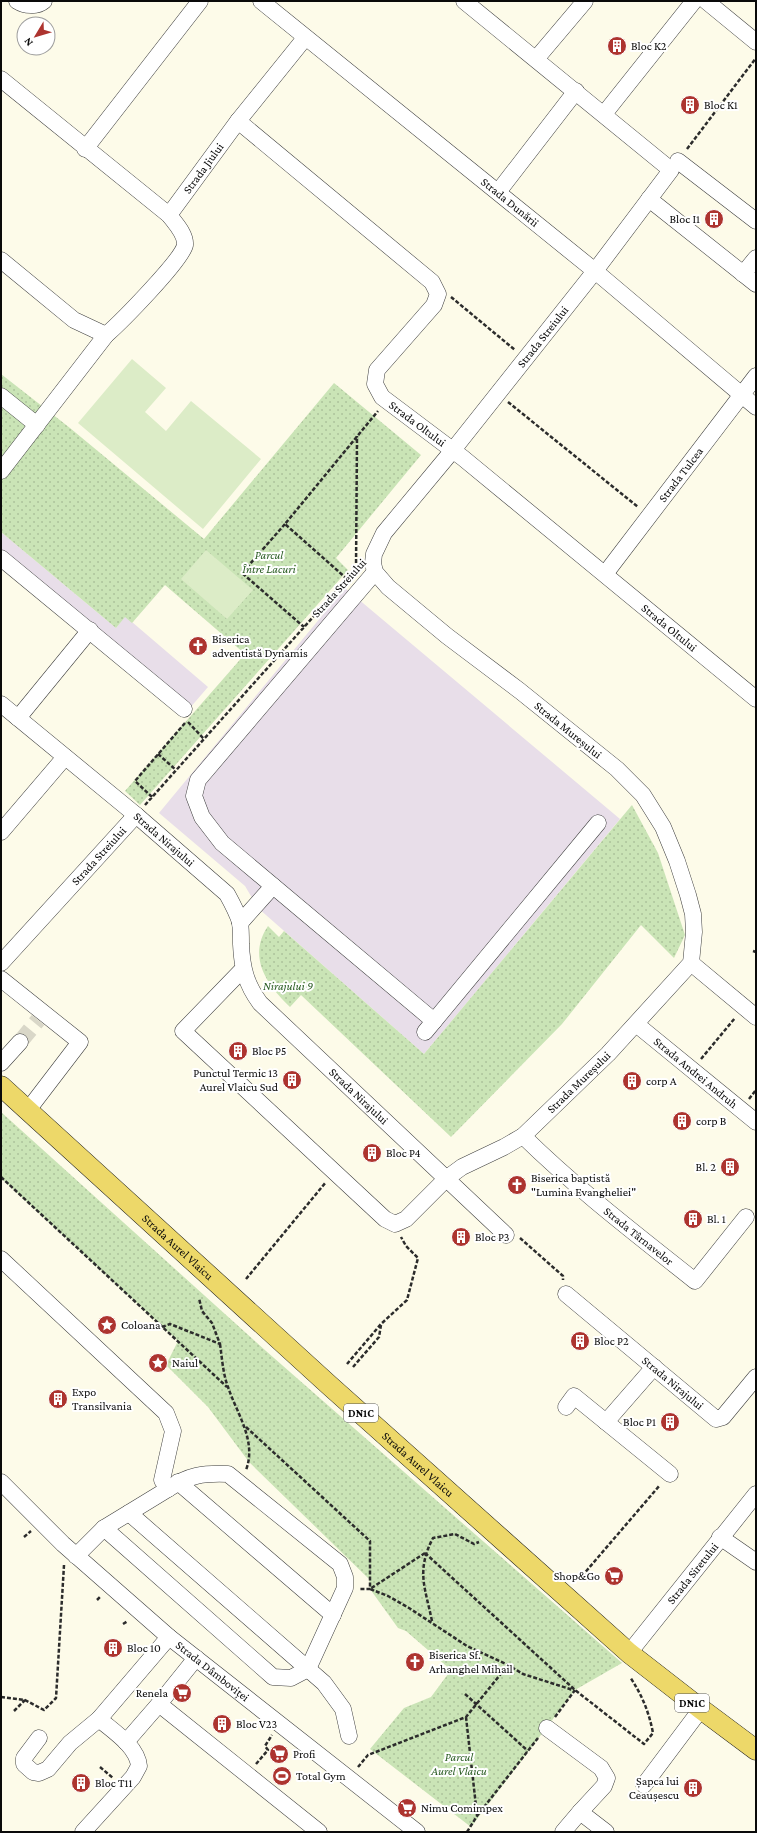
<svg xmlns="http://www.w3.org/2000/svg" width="757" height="1833" font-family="'Crimson Pro',serif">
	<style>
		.industrial { fill: #e8dee9 }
		.grass { fill: url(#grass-dots) }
		.pitch { fill: #dcecc7 }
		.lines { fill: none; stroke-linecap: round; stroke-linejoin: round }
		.minor-tunnel { stroke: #d9d7c8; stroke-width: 16; stroke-dasharray: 16 8; stroke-linecap: butt }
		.minor-casing { stroke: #3d3d3d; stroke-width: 17 }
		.major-casing { stroke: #1b1b1b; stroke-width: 21 }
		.path { stroke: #2c2c2c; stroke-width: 2.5; stroke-dasharray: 4 2; stroke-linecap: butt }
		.minor { stroke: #fff; stroke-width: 16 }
		.major { stroke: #edd869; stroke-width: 20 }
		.labels { text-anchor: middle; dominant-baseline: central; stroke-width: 4; stroke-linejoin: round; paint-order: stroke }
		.shield { fill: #fff; stroke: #545454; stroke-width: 1 }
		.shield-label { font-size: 11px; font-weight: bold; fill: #0a0a0a }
		.poi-label { font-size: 12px; fill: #0a0a0a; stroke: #fff; text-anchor: start }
		.street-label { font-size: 12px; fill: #0a0a0a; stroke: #fff }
		.park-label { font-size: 12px; font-style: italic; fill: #285b21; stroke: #fff }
	</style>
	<defs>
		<pattern id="grass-dots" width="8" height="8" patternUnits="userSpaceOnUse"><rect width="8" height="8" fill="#cae4b6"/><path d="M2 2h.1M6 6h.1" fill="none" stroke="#acc29b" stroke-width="1.8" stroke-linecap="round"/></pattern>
	</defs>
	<rect width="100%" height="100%" fill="#fdfbe9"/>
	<!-- industrial -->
	<path class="industrial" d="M1,532L116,628L125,616L208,687L189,709L1,555Z
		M345,588L620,819L424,1054L258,908L245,886L159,813Z"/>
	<!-- grass -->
	<path class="grass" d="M1,374L70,428L204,539L334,383L421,455L336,558L348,570L140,805L125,791L245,654L165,585L132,623L125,617L116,628L1,532Z
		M632,805L658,853L685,935L674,958L641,925L562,1024L451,1137L301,995L290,1007C267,985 247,957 268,926L279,937L284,931L424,1054Z
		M1,1112L266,1351L622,1663L575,1690L471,1827L370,1749L404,1708L431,1697L451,1670L406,1631L398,1628L370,1589L369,1579L249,1462L208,1407L166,1365L178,1341L1,1178Z"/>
	<!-- pitch -->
	<path class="pitch" d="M132,359L166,388L145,412L166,431L191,401L261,459L203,529L78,423Z
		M206,550L253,590L227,619L181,579Z"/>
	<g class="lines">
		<!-- minor-tunnel -->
		<path class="minor-tunnel" d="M20,1042L38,1020"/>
		<!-- minor casing -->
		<g class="minor-casing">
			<g id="minor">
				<path d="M17,1C25,6 37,7 44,1"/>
				<path id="s1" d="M261,1L595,271L756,407"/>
				<path d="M706,1L756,42"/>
				<path d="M536,59L585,1"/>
				<path d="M1,79L169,215C175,223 186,234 185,245C182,260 121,322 106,335L1,471"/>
				<path d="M604,114L694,1"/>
				<path id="s2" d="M238,121L432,282L438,294L434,305L377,370L375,384L382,397L463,458L756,699"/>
				<path d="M85,149L200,1"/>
				<path d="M678,161L756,221"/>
				<path d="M498,192L576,91"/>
				<path d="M649,199L756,284"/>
				<path id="s3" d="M169,215L238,121L305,38"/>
				<path d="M1,260L74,320L106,335"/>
				<path d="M743,274L756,258"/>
				<path d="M1,396L37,425"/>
				<path d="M1,558L184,709"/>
				<path d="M375,572L198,780L194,796L202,817L222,843L434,1021"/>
				<path id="s4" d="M605,574L756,376"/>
				<path id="s5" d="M1,704L136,815L227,894C232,903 237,912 240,922C241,929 241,937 241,944C242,968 246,984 260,1003L506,1235"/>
				<path d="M18,718L90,630"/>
				<path d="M1,832L65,757"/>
				<path d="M240,923L273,886"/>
				<path id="s6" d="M1,963L136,815"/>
				<path d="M691,963L756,1017"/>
				<path id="s7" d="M243,969L183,1031L385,1219L395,1224L406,1219L447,1178L462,1167L504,1147L523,1136L608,1054L691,963L694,932L693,914L688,895L677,861L663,827L643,795L617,769L520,691L447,636L388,587L375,572L373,563L374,554L384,533L453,450L595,271L671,170L464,1"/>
				<path d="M1,979L80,1042L28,1110"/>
				<path id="s8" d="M636,1024L756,1122"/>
				<path d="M425,1032L598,823"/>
				<path d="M1,1063L20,1042"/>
				<path id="s9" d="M523,1136C577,1189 636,1234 695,1281L746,1217"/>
				<path d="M1,1259L166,1413L173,1431L162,1480L168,1489L104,1528L76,1556"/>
				<path id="s10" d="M566,1294L716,1419L723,1417L756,1377"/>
				<path d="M566,1407L574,1396L670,1474"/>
				<path d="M606,1422L654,1367"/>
				<path id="s11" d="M1,1482L63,1544L169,1637L417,1832"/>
				<path d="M178,1482L333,1615"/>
				<path d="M129,1513L324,1683L343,1709L349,1736"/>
				<path d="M104,1528L273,1677L291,1678L308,1669L345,1588V1577L340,1564L228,1474C203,1473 189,1475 168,1489"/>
				<path d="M720,1537L756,1562"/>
				<path id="s12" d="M629,1653L756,1494"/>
				<path d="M196,1658L159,1704L319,1832"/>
				<path d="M547,1728L601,1768L607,1778L604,1786L580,1812"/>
				<path d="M39,1738L24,1758V1764L33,1772L39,1773L48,1769L70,1743L99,1719L169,1637"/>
				<path d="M126,1742L159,1704"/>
				<path d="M644,1785L701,1709"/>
				<path d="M83,1832L133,1777L139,1766C137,1746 114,1732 99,1719"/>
				<path d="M563,1832L580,1812L606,1832"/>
			</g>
		</g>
		<!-- major casing -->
		<g class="major-casing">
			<g id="major">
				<path id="s13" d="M1,1086L329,1385L629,1653L701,1709L756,1750"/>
			</g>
		</g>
		<!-- path -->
		<path class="path" d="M687,149L756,58
			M451,297L515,350
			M508,402L638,507
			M285,524L242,573L304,627
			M356,569L357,436
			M347,579L285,524L378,411
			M188,722L204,739
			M158,754L176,770
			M152,797L135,781L185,723
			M145,805L347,579
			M753,951L756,952
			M701,1059L735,1018
			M749,1099L756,1090
			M1,1177L227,1387
			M520,1238L563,1276V1280
			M246,1279L326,1182
			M162,1327L170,1324L220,1344L212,1323L202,1311L199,1298
			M220,1344C222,1358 223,1374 228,1387C237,1414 257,1441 246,1470
			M347,1364L381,1324L407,1300L418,1258L406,1246L401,1237
			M353,1367L379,1337L381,1325
			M246,1427L370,1541V1589H359
			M24,1537L31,1531
			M425,1553L575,1690L644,1744L653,1733C649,1712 642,1695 630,1677
			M425,1553L370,1589L388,1596L409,1608L467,1646L508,1665L523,1674L573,1690
			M582,1576L660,1485
			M97,1600L101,1596
			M432,1621C425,1587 416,1571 433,1538L455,1534L474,1544L479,1542
			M123,1624L128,1621
			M465,1694L528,1751
			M1,1697L25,1700L44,1710L56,1698L64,1565
			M14,1711L25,1700
			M466,1717L477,1815
			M555,1717L575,1690
			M256,1764L268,1750L265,1746L272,1735
			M100,1767L113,1778
			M358,1767L368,1755L466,1717L508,1665
			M467,1832L477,1816L538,1738"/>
		<!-- minor -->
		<use href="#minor" class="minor"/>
		<!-- major -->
		<use href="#major" class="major"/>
	</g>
	<!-- icons -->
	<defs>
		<g id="building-disc" transform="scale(1)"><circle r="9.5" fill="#ad342f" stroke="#fff"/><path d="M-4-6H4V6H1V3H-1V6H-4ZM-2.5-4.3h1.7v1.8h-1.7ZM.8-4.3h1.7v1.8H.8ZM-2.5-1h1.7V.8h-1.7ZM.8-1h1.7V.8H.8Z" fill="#fff"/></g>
		<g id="church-disc" transform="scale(1)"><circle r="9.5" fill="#ad342f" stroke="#fff"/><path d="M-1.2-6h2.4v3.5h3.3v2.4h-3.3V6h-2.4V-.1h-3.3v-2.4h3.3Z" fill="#fff"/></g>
		<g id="sight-disc" transform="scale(1)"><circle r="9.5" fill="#ad342f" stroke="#fff"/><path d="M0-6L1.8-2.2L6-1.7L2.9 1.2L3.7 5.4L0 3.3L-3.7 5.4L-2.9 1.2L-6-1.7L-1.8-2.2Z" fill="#fff"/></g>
		<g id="supermarket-disc" transform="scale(1)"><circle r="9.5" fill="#ad342f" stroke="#fff"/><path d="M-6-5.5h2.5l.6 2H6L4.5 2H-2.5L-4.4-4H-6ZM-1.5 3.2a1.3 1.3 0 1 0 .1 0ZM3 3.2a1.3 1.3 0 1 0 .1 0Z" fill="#fff"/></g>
		<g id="stadium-disc" transform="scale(1)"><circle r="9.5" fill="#ad342f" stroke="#fff"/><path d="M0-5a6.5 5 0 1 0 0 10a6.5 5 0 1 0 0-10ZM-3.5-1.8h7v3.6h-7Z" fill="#fff"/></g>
	</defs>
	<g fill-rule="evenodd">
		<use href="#building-disc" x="617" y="46"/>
		<use href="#building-disc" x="690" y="105"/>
		<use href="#building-disc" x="714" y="219"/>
		<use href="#church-disc" x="198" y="646"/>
		<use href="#building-disc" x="238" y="1051"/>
		<use href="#building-disc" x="292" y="1080"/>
		<use href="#building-disc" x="632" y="1081"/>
		<use href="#building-disc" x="682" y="1121"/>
		<use href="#building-disc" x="372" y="1153"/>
		<use href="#building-disc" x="730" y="1167"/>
		<use href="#church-disc" x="517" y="1185"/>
		<use href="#building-disc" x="693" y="1219"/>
		<use href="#building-disc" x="461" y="1237"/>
		<use href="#sight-disc" x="107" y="1325"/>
		<use href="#building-disc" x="580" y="1341"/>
		<use href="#sight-disc" x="158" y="1363"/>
		<use href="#building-disc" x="58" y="1399"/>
		<use href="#building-disc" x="670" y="1422"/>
		<use href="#supermarket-disc" x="614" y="1576"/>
		<use href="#building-disc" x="113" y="1648"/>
		<use href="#church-disc" x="415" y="1662"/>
		<use href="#supermarket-disc" x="182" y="1693"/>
		<use href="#building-disc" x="222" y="1724"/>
		<use href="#supermarket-disc" x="279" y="1754"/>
		<use href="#stadium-disc" x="282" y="1776"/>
		<use href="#building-disc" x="81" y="1783"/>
		<use href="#building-disc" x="693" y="1788"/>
		<use href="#supermarket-disc" x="407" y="1808"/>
	</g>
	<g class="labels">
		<!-- shield labels -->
		<g class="shield">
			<rect x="344" y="1404" width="34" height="18" rx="3"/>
			<rect x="675" y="1694" width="34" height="18" rx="3"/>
		</g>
		<g class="shield-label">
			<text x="361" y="1413">DN1C</text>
			<text x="692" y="1703">DN1C</text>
		</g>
		<!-- poi labels -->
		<g class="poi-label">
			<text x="631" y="46">Bloc K2</text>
			<text x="704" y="105">Bloc K1</text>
			<text x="700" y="219" text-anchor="end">Bloc I1</text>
			<text x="212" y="639">Biserica<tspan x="212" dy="14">adventistă Dynamis</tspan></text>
			<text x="252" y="1051">Bloc P5</text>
			<text x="278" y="1073" text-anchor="end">Punctul Termic 13<tspan x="278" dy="14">Aurel Vlaicu Sud</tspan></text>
			<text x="646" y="1081">corp A</text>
			<text x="696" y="1121">corp B</text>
			<text x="386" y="1153">Bloc P4</text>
			<text x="716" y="1167" text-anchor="end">Bl. 2</text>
			<text x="531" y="1178">Biserica baptistă<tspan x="531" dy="14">"Lumina Evangheliei"</tspan></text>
			<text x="707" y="1219">Bl. 1</text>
			<text x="475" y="1237">Bloc P3</text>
			<text x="121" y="1325">Coloana</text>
			<text x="594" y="1341">Bloc P2</text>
			<text x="172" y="1363">Naiul</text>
			<text x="72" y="1392">Expo<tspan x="72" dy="14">Transilvania</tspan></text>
			<text x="656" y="1422" text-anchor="end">Bloc P1</text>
			<text x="600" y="1576" text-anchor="end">Shop&amp;Go</text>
			<text x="127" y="1648">Bloc 10</text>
			<text x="429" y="1655">Biserica Sf.<tspan x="429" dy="14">Arhanghel Mihail</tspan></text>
			<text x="168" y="1693" text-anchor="end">Renela</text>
			<text x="236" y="1724">Bloc V23</text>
			<text x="293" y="1754">Profi</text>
			<text x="296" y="1776">Total Gym</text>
			<text x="679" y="1781" text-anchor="end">Șapca lui<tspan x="679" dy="14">Ceaușescu</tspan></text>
			<text x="95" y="1783">Bloc T11</text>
			<text x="421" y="1808">Nimu Comimpex</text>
		</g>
		<!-- street labels -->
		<g class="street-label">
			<text stroke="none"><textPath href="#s3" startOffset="58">Strada Jiului</textPath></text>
			<text stroke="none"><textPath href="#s1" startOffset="320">Strada Dunării</textPath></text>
			<text stroke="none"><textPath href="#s7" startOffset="1594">Strada Streiului</textPath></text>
			<text stroke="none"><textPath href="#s2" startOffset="437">Strada Oltului</textPath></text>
			<text stroke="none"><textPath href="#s4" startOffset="125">Strada Tulcea</textPath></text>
			<text transform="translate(339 588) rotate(-48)">Strada Streiului</text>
			<text stroke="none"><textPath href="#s2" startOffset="761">Strada Oltului</textPath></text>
			<text transform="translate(568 730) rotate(39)">Strada Mureșului</text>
			<text stroke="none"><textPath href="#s5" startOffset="212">Strada Nirajului</textPath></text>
			<text stroke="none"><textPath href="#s6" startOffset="145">Strada Streiului</textPath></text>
			<text stroke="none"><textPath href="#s8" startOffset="77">Strada Andrei Andruh</textPath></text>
			<text stroke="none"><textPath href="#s7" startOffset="608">Strada Mureșului</textPath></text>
			<text stroke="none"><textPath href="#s5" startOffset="547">Strada Nirajului</textPath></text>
			<text stroke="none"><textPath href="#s9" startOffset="153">Strada Târnavelor</textPath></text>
			<text stroke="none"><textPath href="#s13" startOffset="239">Strada Aurel Vlaicu</textPath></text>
			<text stroke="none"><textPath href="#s10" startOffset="139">Strada Nirajului</textPath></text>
			<text stroke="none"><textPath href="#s13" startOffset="563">Strada Aurel Vlaicu</textPath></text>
			<text stroke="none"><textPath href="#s12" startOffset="102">Strada Siretului</textPath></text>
			<text stroke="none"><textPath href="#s11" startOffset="284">Strada Dâmboviței</textPath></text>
		</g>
		<!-- park labels -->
		<g class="park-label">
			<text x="269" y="555">Parcul<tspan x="269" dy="14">Între Lacuri</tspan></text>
			<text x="288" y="986">Nirajului 9</text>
			<text x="459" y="1757">Parcul<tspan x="459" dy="14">Aurel Vlaicu</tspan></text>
		</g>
	</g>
	<!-- border -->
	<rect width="757" height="1833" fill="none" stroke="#0a0a0a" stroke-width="4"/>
	<!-- north arrow -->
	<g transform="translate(36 36) rotate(232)"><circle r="19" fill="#ffffff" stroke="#9d9d9d"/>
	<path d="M0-3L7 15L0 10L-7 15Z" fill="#ad342f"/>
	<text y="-6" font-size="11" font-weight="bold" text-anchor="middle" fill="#0a0a0a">N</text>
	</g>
</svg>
